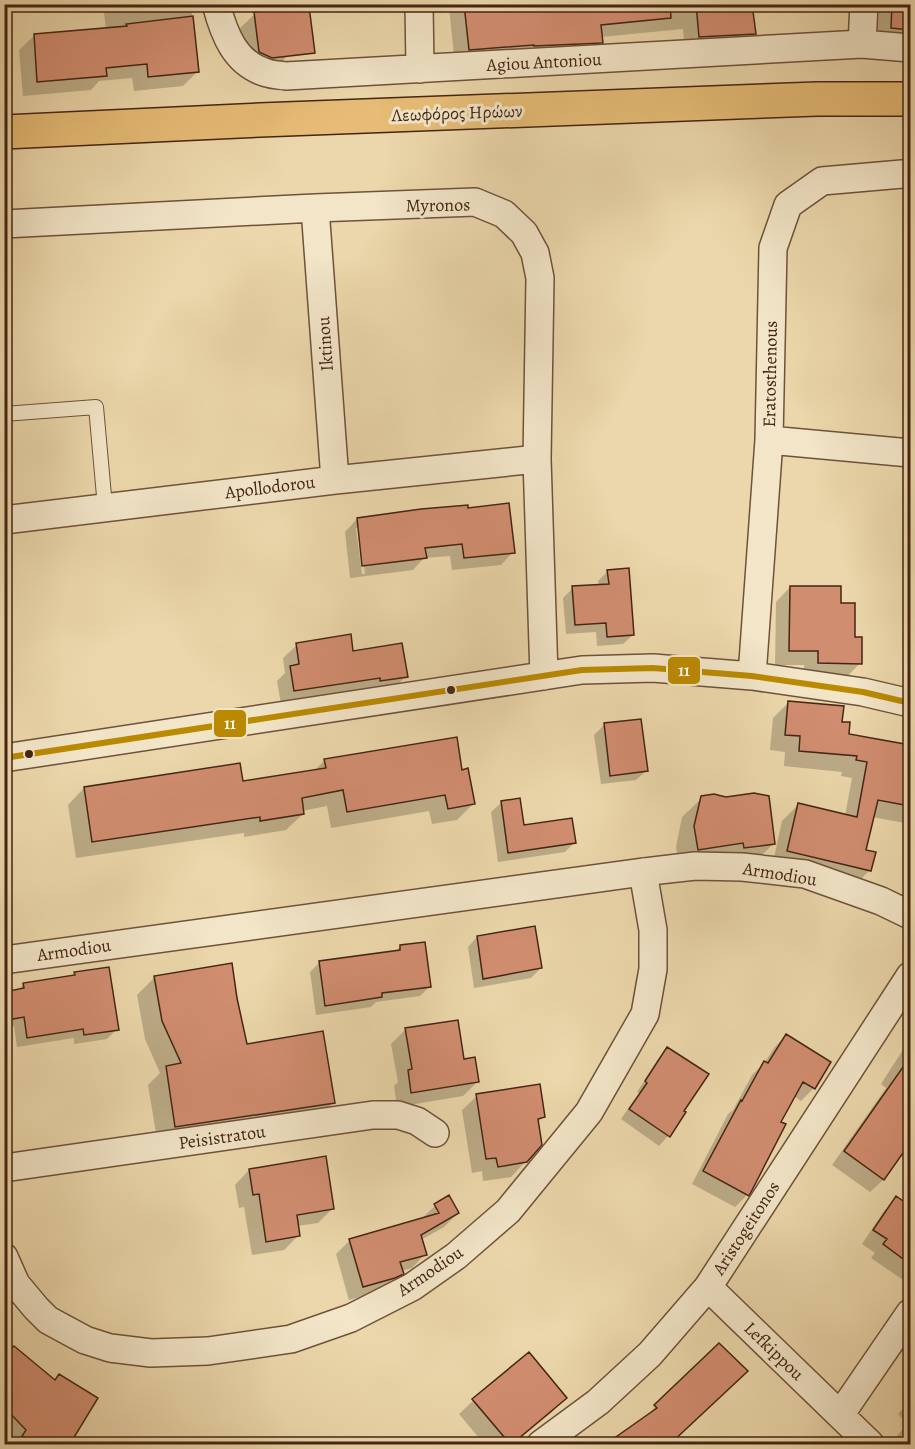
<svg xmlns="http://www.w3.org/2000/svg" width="915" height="1449" font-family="Alegreya,serif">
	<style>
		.shadow { fill: #0003; fill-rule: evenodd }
		.building { fill: #d18d70; stroke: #442513; stroke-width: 1.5 }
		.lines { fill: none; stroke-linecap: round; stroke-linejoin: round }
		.service-casing { stroke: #6e5239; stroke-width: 16 }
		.minor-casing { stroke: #6e5239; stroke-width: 30 }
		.primary-casing { stroke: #442513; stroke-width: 36 }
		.service { stroke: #f2e5c8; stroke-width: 14 }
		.minor { stroke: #f2e5c8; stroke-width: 27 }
		.primary { stroke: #e6bc76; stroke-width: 33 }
		.bus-1-casing { stroke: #f2e5c8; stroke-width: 10 }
		.bus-1 { stroke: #ba8a02; stroke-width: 6 }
		.bus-dot { fill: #442513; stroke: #f2e5c8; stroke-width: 2 }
		.labels { text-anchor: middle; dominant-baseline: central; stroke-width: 6; stroke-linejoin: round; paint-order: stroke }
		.street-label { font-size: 18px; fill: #442513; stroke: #f2e5c8 }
		.line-badge { stroke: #f2e5c8; stroke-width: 2 }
		.badge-label { font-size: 16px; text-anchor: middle; font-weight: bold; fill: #fff }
	</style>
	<rect width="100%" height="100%" fill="#ebd7ab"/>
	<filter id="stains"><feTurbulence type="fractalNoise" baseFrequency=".00333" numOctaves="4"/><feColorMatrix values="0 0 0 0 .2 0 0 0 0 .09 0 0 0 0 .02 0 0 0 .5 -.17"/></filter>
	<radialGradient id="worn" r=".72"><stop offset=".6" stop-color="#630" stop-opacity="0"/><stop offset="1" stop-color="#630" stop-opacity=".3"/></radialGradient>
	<!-- shadow -->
	<path class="shadow" d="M103,4H191L198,71L183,86L134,91L132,78L99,81L91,90L23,96L19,50L34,36L106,30Z
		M453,4H751L754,34L739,48L685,51L683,29L601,37V42L587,57L455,64L449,8Z
		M879,4H910V45L877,43Z
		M255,14L288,55L274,70L245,67L240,28Z
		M357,519L513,552L501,565L452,570L450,556L424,558L413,570L350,578L345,532ZM356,528H359L365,574H362Z
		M608,571L633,635L623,644L597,646L596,632L566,634L563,598L573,588L599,586L598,581Z
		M790,587L840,604L854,639L860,663L846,678L804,677V665H775L776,602Z
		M297,645L352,652L406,676L392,690L281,704L277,681L285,673L283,658Z
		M789,702L841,723L847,735L910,746V824L872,817L864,851L870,870L854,886L772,867L782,821L798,805L845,816L852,778L841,776L842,772L784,766L785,752L770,750L773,718Z
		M604,725L646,771L636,780L601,784L594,735Z
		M325,760L461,771L473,804L457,820L432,824L429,811L331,828L327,806L302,811L303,814L286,830L244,837V833L76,858L68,805L84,788L242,783L314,771Z
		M702,798L774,843L754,863L679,868L676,847L682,817Z
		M501,803L523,827L574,843L565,852L498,862L491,812Z
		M477,937L541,968L531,978L474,988L468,947Z
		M400,947L430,986L420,996L376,1002L371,1007L316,1015L310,972L320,962L395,952Z
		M75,973L117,1029L107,1039L74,1044V1038L17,1047L14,1026L4,1028V997L10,992L17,991L24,984L71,977Z
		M155,977L246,1045L333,1103L316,1120L158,1145L148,1085L160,1073L145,1039L137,995Z
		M406,1029L463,1060L477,1082L463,1096L397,1107L394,1086L398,1082L391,1044Z
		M786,1035L829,1062L814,1088L801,1101L794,1096L779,1122L747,1195L735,1207L692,1184L728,1114L733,1110L752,1075L765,1062L774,1048Z
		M910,1039V1141L883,1180L870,1192L832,1165L886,1088L881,1084Z
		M668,1049L684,1112L668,1136L659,1146L621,1119L639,1093L637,1092L658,1059Z
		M477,1096L543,1117L537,1123L526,1161L511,1177L483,1181L482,1171L472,1173L462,1110Z
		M249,1170L333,1208L318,1223L297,1226L298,1236L284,1250L252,1255L244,1207L239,1208L235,1185Z
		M449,1198L458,1213L444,1227L421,1240L425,1254L412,1268L401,1271L402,1273L388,1287L380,1291L349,1300L336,1254L349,1241L420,1220L435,1206Z
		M897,1198L909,1207L910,1206V1282L909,1284L871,1258L875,1253L862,1244L884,1211Z
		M719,1345L736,1381L669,1444H612L621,1436L647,1417L646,1416Z
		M4,1356L54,1381L59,1376L96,1398L69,1444H13L14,1443L4,1432Z
		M565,1398L551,1413L513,1444H484L459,1414L474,1400Z
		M910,1401V1444H890L907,1424L898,1414Z"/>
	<!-- building -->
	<path class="building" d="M464,4H670L671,18L601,25L603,43L534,46V45L469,50Z
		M696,4H752L756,34L699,37Z
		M892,4H910V30L891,28Z
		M309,6L315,53L272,58L259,52L254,12Z
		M193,16L199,72L148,77L147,64L106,68L107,76L37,82L34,34L127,26L126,24Z
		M509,503L515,553L464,558L462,544L425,548L427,558L362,566L357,518L421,509L468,505V508Z
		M629,568L634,635L607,637L606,623L575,625L572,586L609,584L607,570Z
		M790,586H841V603H855V637H862V664L818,663V651H789Z
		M351,634L353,651L402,643L408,677L380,681V678L294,691L290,666L299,664L296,643Z
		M788,701L844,706L842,722H850L849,734L910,745V806L878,800L866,850L876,852L871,871L787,851L798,803L857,817L867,762L856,760L857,756L799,751L800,736L785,735Z
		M641,719L648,771L610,776L604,723Z
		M457,737L462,770L468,768L475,804L448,809L445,795L347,812L343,790L302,798L304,814L260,821V817L92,842L84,787L240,763L243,781L326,768L324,759Z
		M754,793L769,796L775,844L744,848L743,843L698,850L694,826L701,796L714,794L726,797Z
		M520,798L524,825L572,818L576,843L508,853L501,801Z
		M535,926L542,968L483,979L477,936Z
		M425,942L431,987L382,993V997L325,1006L319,961L400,950V945Z
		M232,963L237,998L247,1044L323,1031L335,1103L175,1127L166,1066L181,1063L162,1021L154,976Z
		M109,967L119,1030L84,1035L83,1029L27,1038L24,1017L7,1020L5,1000L10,999L9,991L24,988L23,983L75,975L74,972Z
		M458,1020L464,1059L475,1057L479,1082L411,1093L408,1070L412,1069L405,1028Z
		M786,1034L831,1062L815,1089L803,1082L781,1122L786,1124L749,1196L703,1171L741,1100L742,1101L764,1061L768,1063Z
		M667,1047L709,1074L684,1111L686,1112L670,1137L629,1109L647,1083L645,1081Z
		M910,1057V1143L884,1180L844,1151Z
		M540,1084L545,1117L538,1119L542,1145L527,1162L498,1167L496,1158L486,1159L476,1094Z
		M326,1156L334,1209L297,1215L300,1236L266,1242L259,1194L253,1195L249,1169Z
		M449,1195L459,1213L421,1235L427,1255L400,1262L404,1274L395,1278L363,1287L349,1239L439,1213L434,1204Z
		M896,1196L910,1206V1264L883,1244L887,1239L873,1230Z
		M719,1343L748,1371L670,1444H606L657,1408L654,1405Z
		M14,1346L55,1380L59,1374L98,1398L70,1444H36L22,1436L26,1430L4,1407V1354Z
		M529,1352L567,1398L512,1444H510L472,1399Z"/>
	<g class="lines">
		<!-- service casing -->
		<g class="service-casing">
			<path id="service" d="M4,414L96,407L105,507"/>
		</g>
		<!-- minor casing -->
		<g class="minor-casing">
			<path id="minor" d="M216,4C224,34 235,64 267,73C273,75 280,75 286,76L862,44L910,48
				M419,4L420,69
				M862,44L864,4
				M315,208L335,480
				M4,224L315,208L475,202L504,214L524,233L535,253L540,278L537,459L544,676
				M769,440L910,453
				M4,520L335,480L537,459
				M752,676L769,440L773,248L788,205L822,181L902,174L910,175
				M4,758L582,670L653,668L752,676L863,692L910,703
				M4,960L643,872L695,866L742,867L805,874L881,901L910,915
				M4,1168L373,1115H398L417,1121L435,1133
				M4,1257L16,1284L36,1308L48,1320L85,1340L110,1348L151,1353L208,1351L291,1339L351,1318L412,1287L456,1256L508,1211L589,1112L645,1014L653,969V930L643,872
				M708,1287L870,1444
				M840,1415L910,1313
				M541,1444L598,1402L650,1354L708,1287L910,976"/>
		</g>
		<!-- primary casing -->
		<g class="primary-casing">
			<path id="primary" d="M4,132L260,120L817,99H910"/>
		</g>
		<!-- service -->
		<use href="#service" class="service"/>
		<!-- minor -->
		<use href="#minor" class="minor"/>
		<!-- primary -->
		<use href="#primary" class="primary"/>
		<!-- bus-1 casing -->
		<g class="bus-1-casing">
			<path id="bus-1" d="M4,758L582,670L653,668L752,676L863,692L910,703"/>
		</g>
		<!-- bus-1 -->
		<use href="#bus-1" class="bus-1"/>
	</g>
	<!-- markers -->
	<g class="bus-dot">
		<circle cx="451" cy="690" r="5"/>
		<circle cx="29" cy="754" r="5"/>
	</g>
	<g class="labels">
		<!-- street labels -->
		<g class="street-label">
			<text transform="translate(544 62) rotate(-3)">Agiou Antoniou</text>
			<text transform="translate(457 113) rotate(-2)">Λεωφόρος Ηρώων</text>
			<text transform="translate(438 205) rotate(-1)">Myronos</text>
			<text transform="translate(325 344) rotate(-94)">Iktinou</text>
			<text transform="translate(770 374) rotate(-89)">Eratosthenous</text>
			<text transform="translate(270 487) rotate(-7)">Apollodorou</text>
			<text transform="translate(780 874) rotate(9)">Armodiou</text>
			<text transform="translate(74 950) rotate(-8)">Armodiou</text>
			<text transform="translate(222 1137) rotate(-8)">Peisistratou</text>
			<text transform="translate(746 1228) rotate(-57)">Aristogeitonos</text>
			<text transform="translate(430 1271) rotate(-34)">Armodiou</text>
			<text transform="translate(774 1351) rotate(44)">Lefkippou</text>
		</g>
	</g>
	<g class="line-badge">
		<rect x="667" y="656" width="34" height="29" rx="6" fill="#ba8a02"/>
		<rect x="213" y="709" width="34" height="29" rx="6" fill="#ba8a02"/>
	</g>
	<g class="badge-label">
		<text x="684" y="676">11</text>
		<text x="230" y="729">11</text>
	</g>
	<!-- margin -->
	<rect width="915" height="1449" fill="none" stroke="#ebd7ab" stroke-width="24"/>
	<rect x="6" y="6" width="903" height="1437" fill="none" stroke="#442513" stroke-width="3"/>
	<rect x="12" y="12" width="891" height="1425" fill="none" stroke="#442513" stroke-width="1.5"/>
	<rect width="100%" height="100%" filter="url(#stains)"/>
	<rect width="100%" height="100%" fill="url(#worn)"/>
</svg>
